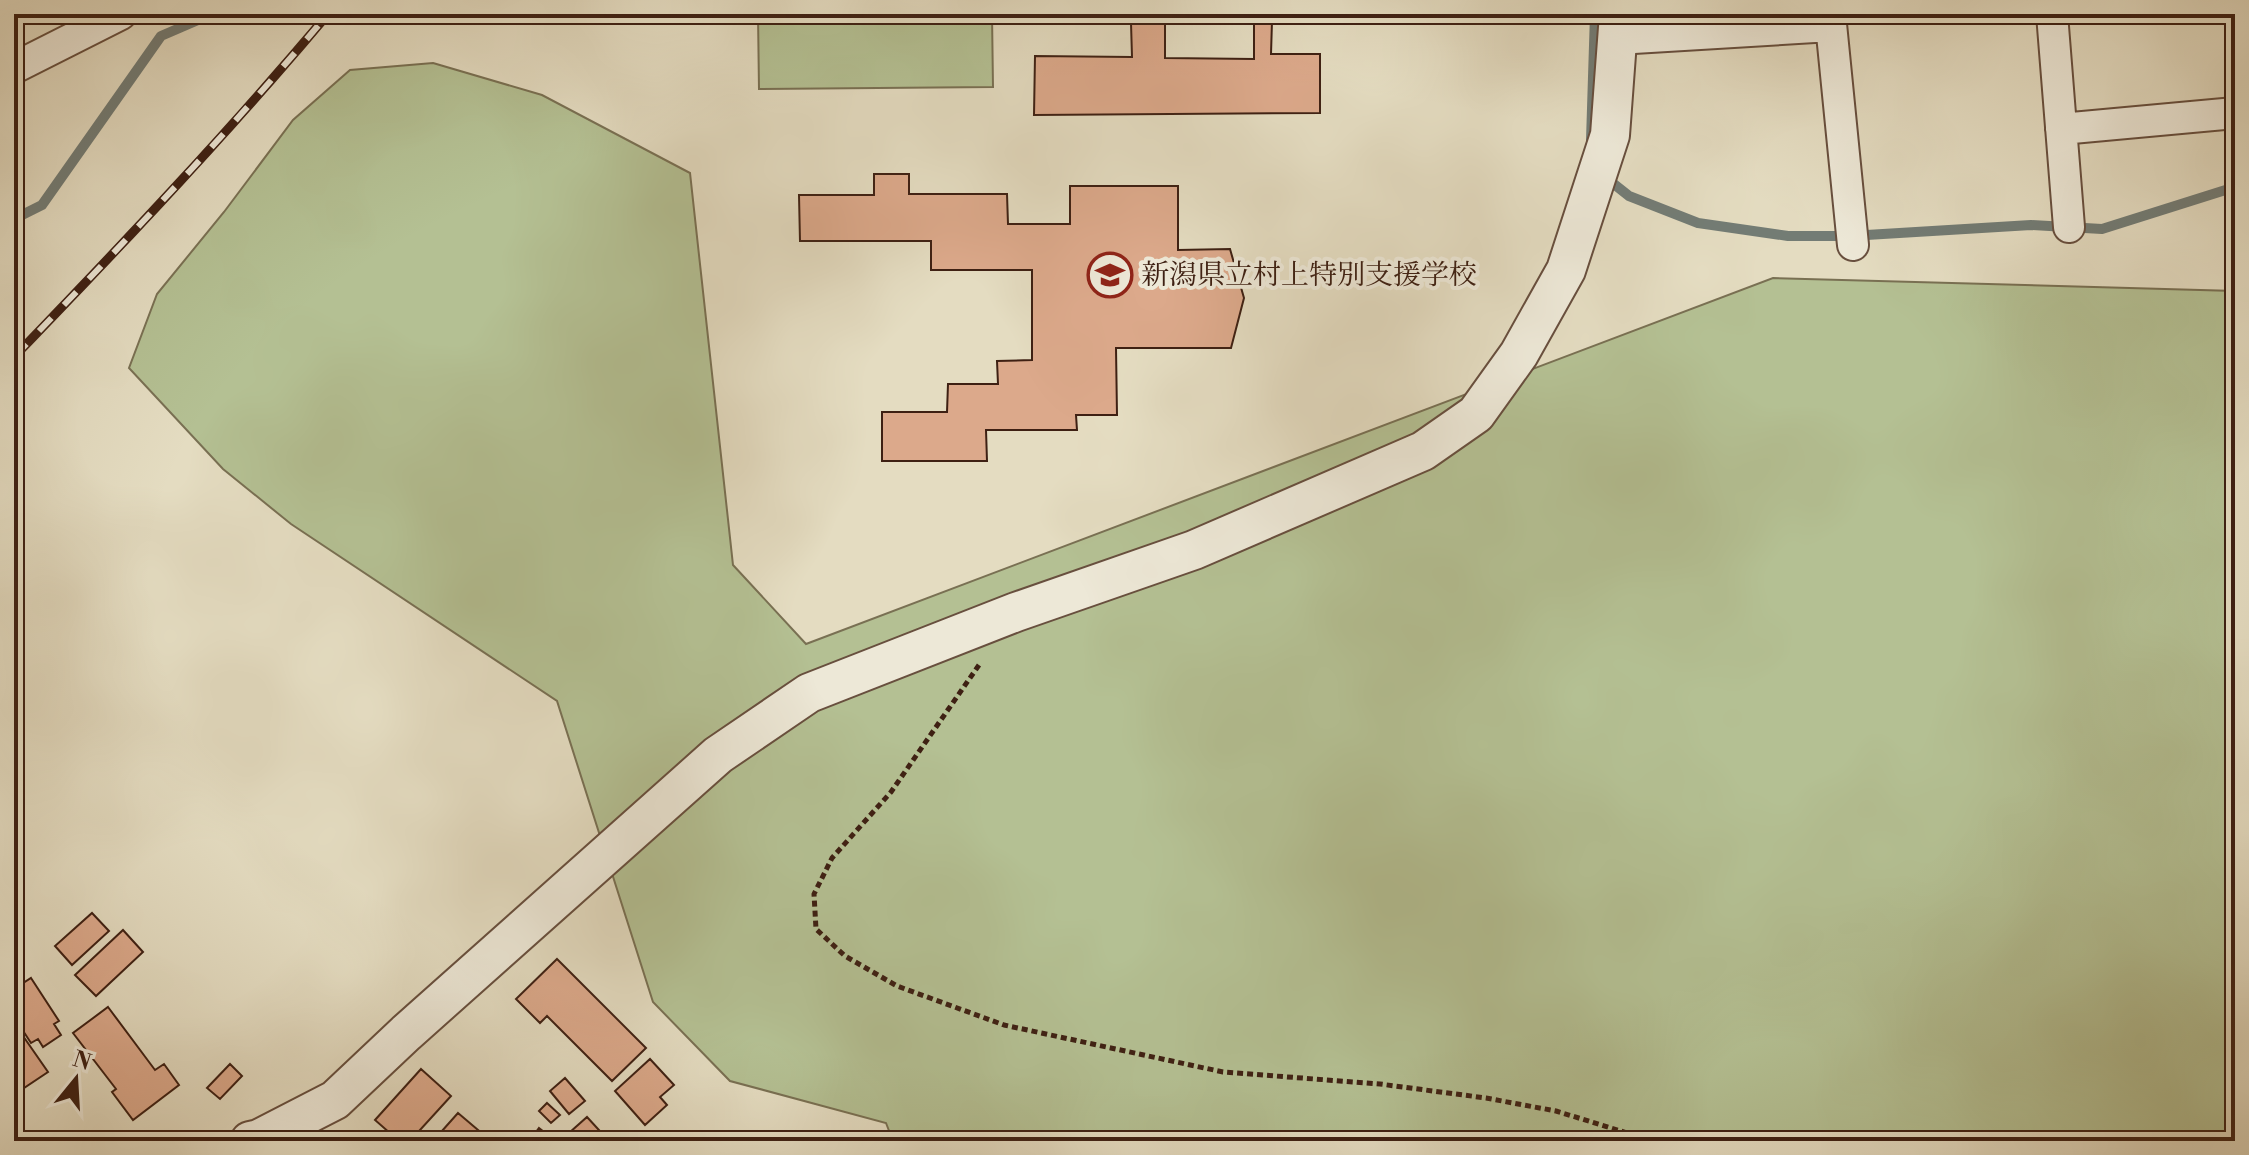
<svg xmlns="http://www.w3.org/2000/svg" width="2249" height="1155" font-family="'Libre Bodoni','Noto Serif JP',serif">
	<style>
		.green { fill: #b4c093; stroke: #797053; stroke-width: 2 }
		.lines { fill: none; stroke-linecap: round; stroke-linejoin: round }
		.stream { stroke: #737c75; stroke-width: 10 }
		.building { fill: #dca98b; stroke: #3e2013; stroke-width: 2 }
		.minor-casing { stroke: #684f3e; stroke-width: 34 }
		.tertiary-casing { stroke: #684f3e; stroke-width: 42 }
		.path { stroke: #3e2013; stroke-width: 5; stroke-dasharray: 6 4; stroke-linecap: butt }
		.minor { stroke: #ede8d7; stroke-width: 30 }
		.tertiary { stroke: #ede8d7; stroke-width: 38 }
		.rail-casing { stroke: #3e2013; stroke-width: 9 }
		.rail { stroke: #ede8d7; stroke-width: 6; stroke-dasharray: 18; stroke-linecap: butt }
		.labels { text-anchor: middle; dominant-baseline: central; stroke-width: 8; stroke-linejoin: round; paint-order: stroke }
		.poi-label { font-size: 28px; fill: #3e2013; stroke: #ede8d7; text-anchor: start }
	</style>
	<rect width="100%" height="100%" fill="#e4dcc1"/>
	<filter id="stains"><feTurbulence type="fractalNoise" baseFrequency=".0025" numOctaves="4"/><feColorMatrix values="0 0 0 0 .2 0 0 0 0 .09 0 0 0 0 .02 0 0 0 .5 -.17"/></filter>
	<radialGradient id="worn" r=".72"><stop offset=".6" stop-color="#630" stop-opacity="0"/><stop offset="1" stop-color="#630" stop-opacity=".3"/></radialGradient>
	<!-- green -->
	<path class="green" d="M758,14H992L993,87L759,89Z
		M433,63L542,95L690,173L733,565L806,644L1773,278L2235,291V1141H893L886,1123L730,1081L653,1002L557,701L291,524L223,469L129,368L157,294L224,212L293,120L350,70Z"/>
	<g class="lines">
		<!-- stream -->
		<path class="stream" d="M1591,140L1595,14
			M1605,177L1629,196L1698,223L1788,236H1850L2031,225L2102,229L2235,187
			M14,219L42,205L161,36L212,14"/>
	</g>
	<!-- building -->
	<path class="building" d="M1212,14H1352V20L1212,21Z
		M1254,21H1272L1271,54H1320V113L1034,115L1035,56L1132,57L1131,23H1165V58L1254,59Z
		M874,174H909V194H1007L1008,224H1070V186H1178V250L1230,249L1244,298L1231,348H1116L1117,415H1076L1077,430H986L987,461H882V412H947L948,384H998L997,361L1032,360V270H931V241H800L799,195H874Z
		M92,913L109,931L72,965L55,946Z
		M123,930L143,952L96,996L75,975Z
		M557,959L646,1048L612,1081L547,1016L540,1023L516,999Z
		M31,978L59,1021L54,1024L61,1035L43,1047L38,1039L31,1043L14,1017V989Z
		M108,1007L155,1070L164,1064L179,1085L133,1120L112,1092L116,1089L73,1033Z
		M14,1023L48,1072L15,1094L14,1092Z
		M650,1059L674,1085L660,1097L667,1105L645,1125L615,1091Z
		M230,1064L242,1076L220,1099L207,1088Z
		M421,1069L451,1096L410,1141H399L375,1120Z
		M565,1078L585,1101L569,1114L550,1091Z
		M547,1103L560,1115L551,1123L539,1111Z
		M458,1113L491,1141H433Z
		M587,1117L609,1141H560Z
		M539,1128L553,1139L552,1141H534L531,1139Z"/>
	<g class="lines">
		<!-- minor casing -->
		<g class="minor-casing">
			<path id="minor" d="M1830,14L1853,245
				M2052,14L2069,227
				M1617,39L1831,26
				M14,68L121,14
				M2061,129L2235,113"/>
		</g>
		<!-- tertiary casing -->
		<g class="tertiary-casing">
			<path id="tertiary" d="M250,1141L259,1139L335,1100L406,1033L718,755L809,693L1016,612L1194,550L1423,451L1476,414L1519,354L1566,270L1610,135L1619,14"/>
		</g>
		<!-- path -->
		<path class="path" d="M979,665L891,792L832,858L814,894L816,929L845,956L897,986L1004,1025L1223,1072L1380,1084L1486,1098L1556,1111L1653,1141"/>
		<!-- minor -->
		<use href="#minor" class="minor"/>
		<!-- tertiary -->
		<use href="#tertiary" class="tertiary"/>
		<!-- rail casing -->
		<g class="rail-casing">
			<path id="rail" d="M14,357C122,245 228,133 328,14"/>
		</g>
		<!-- rail -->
		<use href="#rail" class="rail"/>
	</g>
	<!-- icons -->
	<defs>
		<g id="school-ring" transform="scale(2.3)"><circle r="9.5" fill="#ede8d7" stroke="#8f2418" stroke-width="1.5"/><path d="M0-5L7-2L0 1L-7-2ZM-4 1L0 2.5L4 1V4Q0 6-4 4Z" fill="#8f2418"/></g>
	</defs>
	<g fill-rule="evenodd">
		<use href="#school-ring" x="1110" y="275"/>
	</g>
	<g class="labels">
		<!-- poi labels -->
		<g class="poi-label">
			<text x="1141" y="275">新潟県立村上特別支援学校</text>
		</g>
	</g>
	<!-- margin -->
	<rect width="2249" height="1155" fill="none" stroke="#e4dcc1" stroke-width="48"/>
	<rect x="16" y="16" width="2217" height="1123" fill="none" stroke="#3e2013" stroke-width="4"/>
	<rect x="24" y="24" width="2201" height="1107" fill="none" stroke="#3e2013" stroke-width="2"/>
	<!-- north arrow -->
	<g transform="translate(76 1079) rotate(18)" stroke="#ede8d7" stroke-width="6" paint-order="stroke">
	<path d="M0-6L14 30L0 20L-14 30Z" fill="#3e2013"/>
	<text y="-12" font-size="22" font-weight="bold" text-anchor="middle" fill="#3e2013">N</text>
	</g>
	<rect width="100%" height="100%" filter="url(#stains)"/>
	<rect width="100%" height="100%" fill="url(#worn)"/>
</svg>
